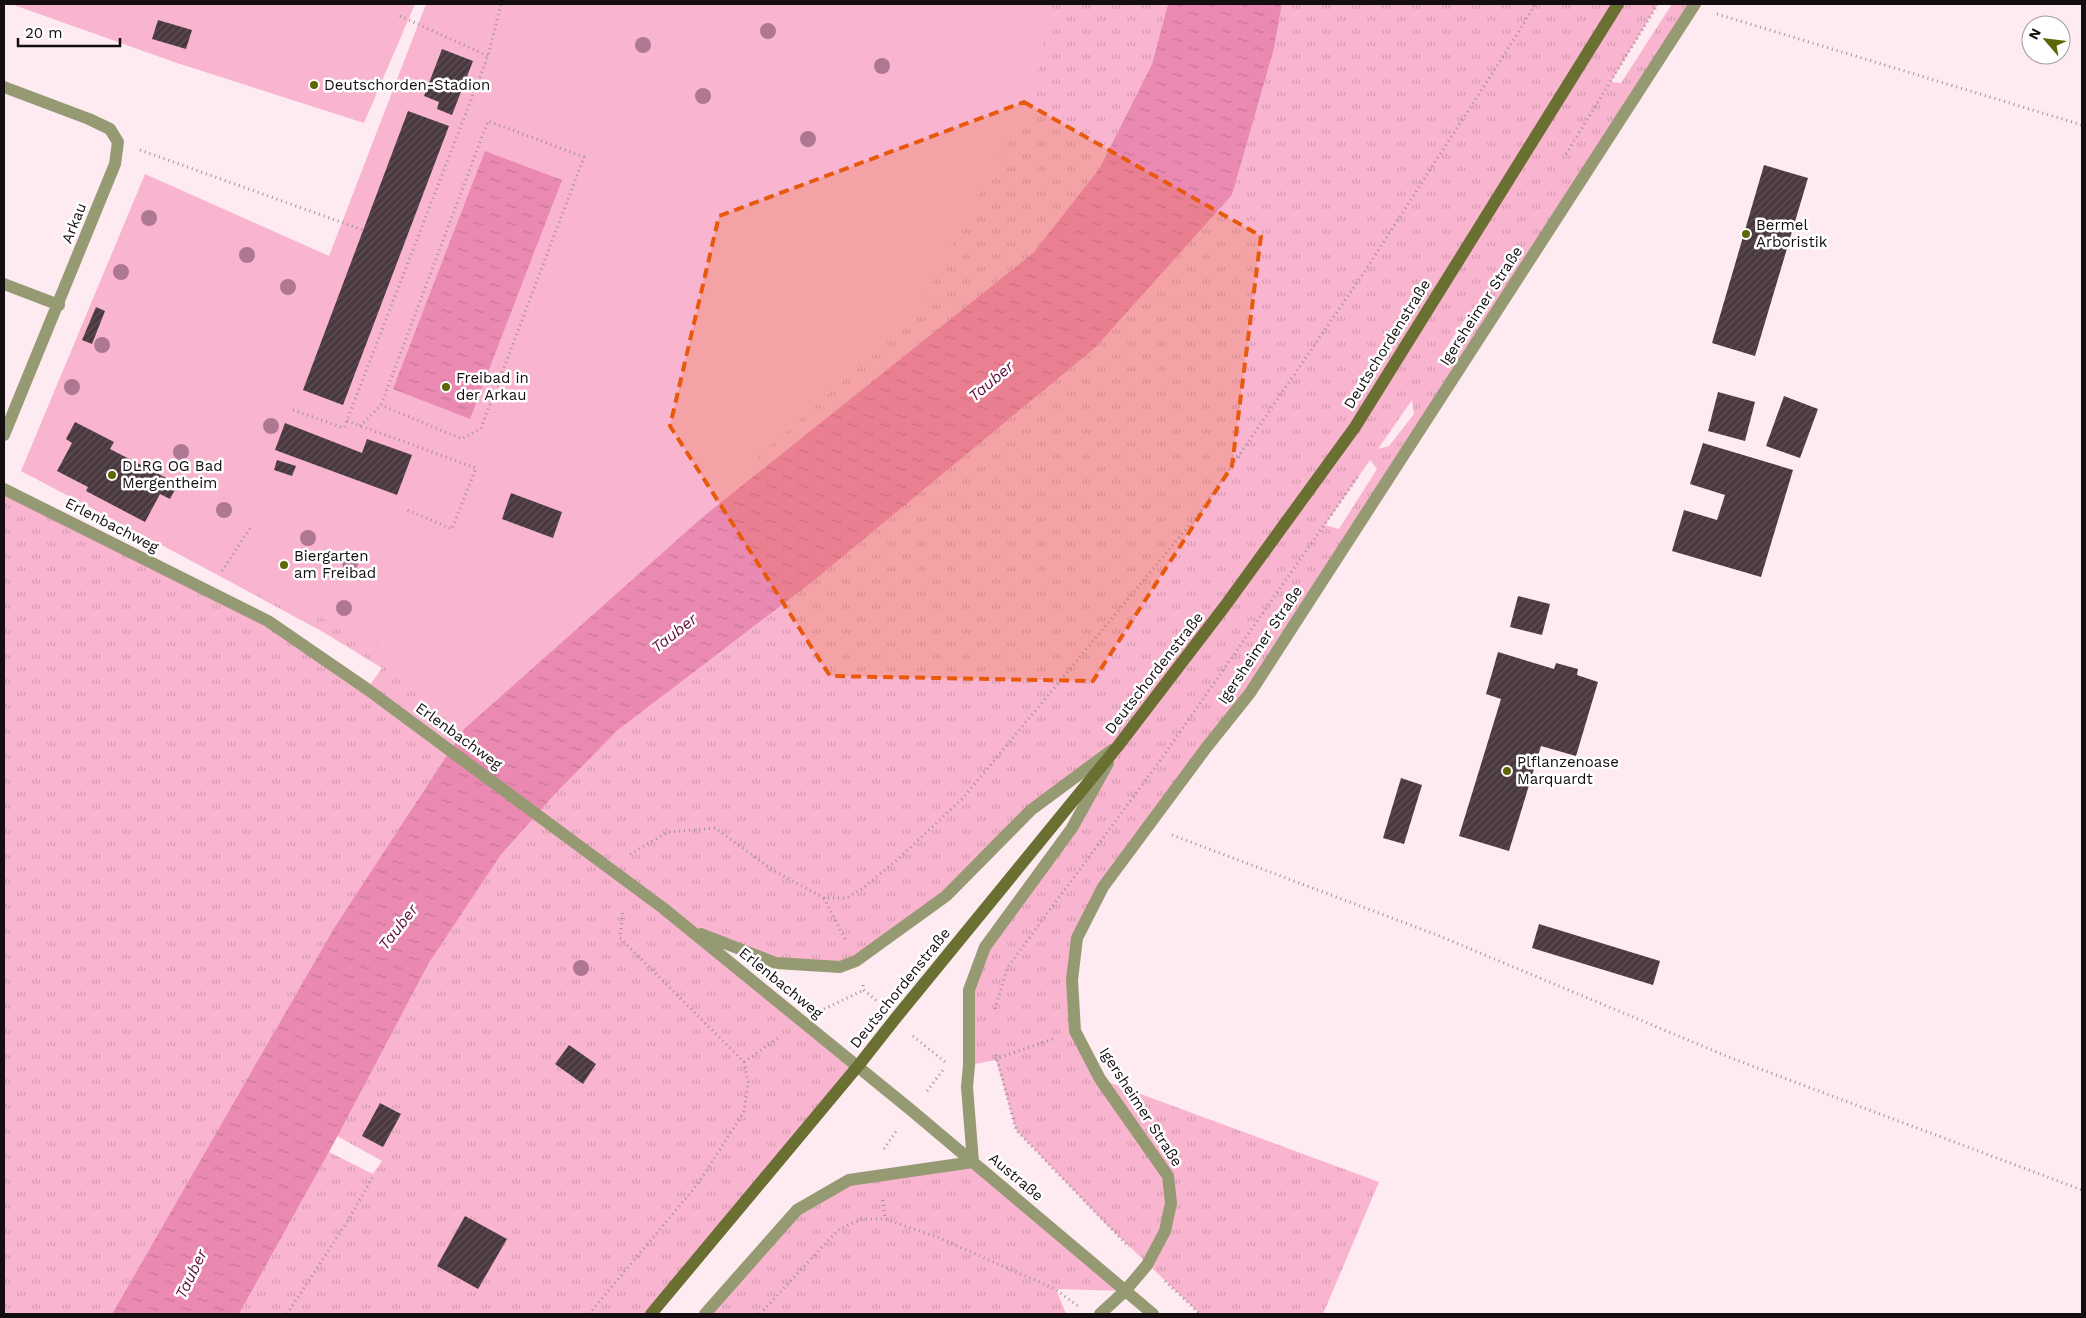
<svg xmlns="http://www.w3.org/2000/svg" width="2086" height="1318" font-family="'Work Sans',sans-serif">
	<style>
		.grass { fill: url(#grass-tufts); fill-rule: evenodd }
		.garden { fill: #f9b5cf }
		.water { fill: url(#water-ripples) }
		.building { fill: url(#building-hatch) }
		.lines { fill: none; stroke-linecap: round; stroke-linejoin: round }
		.path { stroke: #9f9196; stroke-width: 3; stroke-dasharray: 1 4; stroke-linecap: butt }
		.lane { stroke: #959a72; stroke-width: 12 }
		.street { stroke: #959a72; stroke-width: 12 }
		.secondary { stroke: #6a7032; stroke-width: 12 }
		.tree { fill: #ae7792 }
		.marked { fill: #e8590c; fill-opacity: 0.2; stroke: #e8590c; stroke-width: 4; stroke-dasharray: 10 6; stroke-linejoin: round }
		.poi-dot { fill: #5f6606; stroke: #fff; stroke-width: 2 }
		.labels { text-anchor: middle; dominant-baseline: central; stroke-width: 5; stroke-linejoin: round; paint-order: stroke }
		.poi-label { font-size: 15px; fill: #150e11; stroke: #fff; text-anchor: start }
		.street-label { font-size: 15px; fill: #150e11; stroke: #fff }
		.water-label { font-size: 16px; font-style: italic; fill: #640d3c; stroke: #fff }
	</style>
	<defs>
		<pattern id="grass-tufts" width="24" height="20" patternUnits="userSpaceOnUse" patternTransform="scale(1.25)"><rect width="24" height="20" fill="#f9b5cf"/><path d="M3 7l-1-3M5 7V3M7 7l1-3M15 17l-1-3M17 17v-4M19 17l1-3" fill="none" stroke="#d59ab1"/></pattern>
		<pattern id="water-ripples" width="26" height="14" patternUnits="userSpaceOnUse" patternTransform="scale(1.25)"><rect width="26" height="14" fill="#ea89b2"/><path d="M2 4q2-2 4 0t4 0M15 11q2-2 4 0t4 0" fill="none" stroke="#c87598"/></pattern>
		<pattern id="building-hatch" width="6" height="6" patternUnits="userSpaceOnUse" patternTransform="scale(1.25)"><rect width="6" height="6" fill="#4a383f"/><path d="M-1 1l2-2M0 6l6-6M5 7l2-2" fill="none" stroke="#605157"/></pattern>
	</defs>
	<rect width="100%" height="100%" fill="#feebf2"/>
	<!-- grass -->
	<path class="grass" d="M510,4H1168L1152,64L1099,169L1033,253L705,515L464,729L334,928L112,1314H4V489L268,621L367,689L382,668L323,632L140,533L347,272Z
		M1282,4H1658L1611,82L1621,83L1672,4H1695L1250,693L1103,887L1077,938L1075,1031L1100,1079L1379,1182L1323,1314H1200L1106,1224L1016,1130L996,1060L969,1065V990L985,947L1072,828L1117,747L1031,810L946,896L856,961L776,963L691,930L858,1066L651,1314H239L329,1152L373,1174L382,1161L337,1136L429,963L500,856L555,794L618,730L811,583L1095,348L1232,195L1274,49ZM1466,317L1474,322L1448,362L1437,363ZM1412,400L1414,414L1389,446L1378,449ZM1370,460L1377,469L1339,529L1325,525Z
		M973,1162L1125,1291L1056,1289L1066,1314H705L797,1210L849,1180Z"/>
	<!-- garden -->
	<path class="garden" d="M11,4H415L364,123L177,63Z
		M426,4H1052L1033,97L911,321L761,454L705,515L464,729L368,635L247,590L21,471L145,174L329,256Z"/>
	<!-- water -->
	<path class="water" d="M1168,4H1282L1274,49L1232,195L1095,348L811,583L618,730L555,794L500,856L429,963L329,1152L239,1314H112L334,928L464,729L705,515L1033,253L1099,169L1152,64Z
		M485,151L562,180L470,419L393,389Z"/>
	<!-- building -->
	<path class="building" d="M158,20L192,30L186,49L152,39Z
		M442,49L473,61L452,115L437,109L439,102L424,96Z
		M408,111L449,126L343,405L303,390Z
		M1764,165L1808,178L1755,356L1712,343Z
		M96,307L105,311L92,344L82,340Z
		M1718,392L1755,402L1745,441L1708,431Z
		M1784,396L1818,409L1800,458L1766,446Z
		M75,422L114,442L110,449L178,484L170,499L160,494L145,522L86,491L88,487L57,471L72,443L66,439Z
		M285,423L362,453L367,439L412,455L397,495L275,450Z
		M1703,443L1793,470L1761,577L1672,551L1684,510L1717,520L1725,495L1690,484Z
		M277,460L296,466L292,476L274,470Z
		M511,493L562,512L553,538L502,519Z
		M1518,596L1550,604L1542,635L1510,627Z
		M1498,652L1554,669L1556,663L1578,669L1577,675L1598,682L1576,756L1541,746L1509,851L1459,836L1501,699L1486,694Z
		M1401,778L1422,785L1404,844L1383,838Z
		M1539,924L1660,961L1653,985L1532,948Z
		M569,1045L596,1064L583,1084L555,1064Z
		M380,1103L401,1114L383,1147L362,1136Z
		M465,1216L507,1239L478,1289L437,1266Z"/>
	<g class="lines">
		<!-- path -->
		<path class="path" d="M1717,14L2082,125
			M400,16L488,56
			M140,150L363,230
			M1566,154L1658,4
			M293,410L344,428L488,56L501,4
			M347,421L476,468L452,529L405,509
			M360,426L381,405L488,121L584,157L481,428L462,439L381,405
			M222,571L252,525
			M1172,835L1437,935L1731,1058L2082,1190
			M630,854L668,832L715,828L771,869L824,898H846L862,889L898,859L963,798L1201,511L1365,271L1518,33L1535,4
			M824,898L845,939
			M863,985L864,990L878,1002
			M824,1009L864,990
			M995,1009L1007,968L1157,765L1359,475
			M913,1036L945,1062
			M996,1055L1016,1130L1129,1247
			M995,1059L1053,1039
			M744,1062L781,1036
			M927,1091L943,1070
			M884,1149L897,1130
			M883,1200L885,1218
			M1165,1281L1200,1314
			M287,1314L347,1222L374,1175
			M589,1314L697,1185L744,1112L748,1082L744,1062L620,938L623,909
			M760,1314L838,1230L862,1219H885L937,1237L1055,1289L1078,1306"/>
		<!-- lane -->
		<path class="lane" d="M4,284L59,305"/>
		<!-- street -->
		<path class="street" d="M4,87L89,119L110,129L118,142L115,164L4,435
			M4,489L268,621L367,689L663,908L911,1110L1153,1314
			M701,934L776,963L840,967L856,961L946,896L1031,810L1112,750
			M973,1162L967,1087L969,1065V990L985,947L1072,828L1108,763
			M705,1314L797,1210L849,1180L973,1162
			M1100,1314L1125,1291L1147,1265L1165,1231L1171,1203L1168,1176L1100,1079L1075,1031L1072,980L1077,938L1103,887L1206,748L1250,693L1695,4"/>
		<!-- secondary -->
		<path class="secondary" d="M651,1314L858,1066L895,1019L1118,746L1225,606L1355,427L1618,4"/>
	</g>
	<!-- trees -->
	<g class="tree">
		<circle cx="768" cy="31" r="8"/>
		<circle cx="643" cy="45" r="8"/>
		<circle cx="882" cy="66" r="8"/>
		<circle cx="703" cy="96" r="8"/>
		<circle cx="808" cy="139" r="8"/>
		<circle cx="149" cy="218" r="8"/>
		<circle cx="247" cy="255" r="8"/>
		<circle cx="121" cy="272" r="8"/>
		<circle cx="288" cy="287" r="8"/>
		<circle cx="102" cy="345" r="8"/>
		<circle cx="72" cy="387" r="8"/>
		<circle cx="271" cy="426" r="8"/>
		<circle cx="181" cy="452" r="8"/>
		<circle cx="224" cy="510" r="8"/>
		<circle cx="308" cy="538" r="8"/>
		<circle cx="350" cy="563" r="8"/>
		<circle cx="344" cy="608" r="8"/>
		<circle cx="581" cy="968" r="8"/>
	</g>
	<!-- marked area -->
	<path class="marked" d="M1024,102L1261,236L1232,466L1093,681L830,676L670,426L719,216Z"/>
	<!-- markers -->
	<g class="poi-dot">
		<circle cx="314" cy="85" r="5"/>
		<circle cx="1746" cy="234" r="5"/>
		<circle cx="446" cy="387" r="5"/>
		<circle cx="112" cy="475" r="5"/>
		<circle cx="284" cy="565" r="5"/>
		<circle cx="1507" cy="771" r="5"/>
	</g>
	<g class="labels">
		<!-- poi labels -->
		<g class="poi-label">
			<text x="324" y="85">Deutschorden-Stadion</text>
			<text x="1756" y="225">Bermel<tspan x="1756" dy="17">Arboristik</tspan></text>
			<text x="456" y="378">Freibad in<tspan x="456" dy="17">der Arkau</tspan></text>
			<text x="122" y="466">DLRG OG Bad<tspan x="122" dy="17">Mergentheim</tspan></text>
			<text x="294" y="556">Biergarten<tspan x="294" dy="17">am Freibad</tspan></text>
			<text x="1517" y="762">Plflanzenoase<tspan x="1517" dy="17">Marquardt</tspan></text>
		</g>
		<!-- street labels -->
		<g class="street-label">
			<text transform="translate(74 223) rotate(-68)">Arkau</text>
			<text transform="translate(1481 306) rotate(-57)">Igersheimer Straße</text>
			<text transform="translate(1387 344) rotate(-58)">Deutschordenstraße</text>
			<text transform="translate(112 525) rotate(27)">Erlenbachweg</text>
			<text transform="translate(1260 645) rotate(-56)">Igersheimer Straße</text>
			<text transform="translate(1154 673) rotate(-52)">Deutschordenstraße</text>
			<text transform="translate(459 736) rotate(36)">Erlenbachweg</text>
			<text transform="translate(781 983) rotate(39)">Erlenbachweg</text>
			<text transform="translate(900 988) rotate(-51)">Deutschordenstraße</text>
			<text transform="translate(1141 1107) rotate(57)">Igersheimer Straße</text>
			<text transform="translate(1016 1177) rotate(40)">Austraße</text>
		</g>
		<!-- water labels -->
		<g class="water-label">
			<text transform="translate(991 381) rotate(-40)">Tauber</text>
			<text transform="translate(674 633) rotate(-38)">Tauber</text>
			<text transform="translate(398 927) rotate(-52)">Tauber</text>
			<text transform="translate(191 1274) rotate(-64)">Tauber</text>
		</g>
	</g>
	<!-- border -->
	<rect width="2086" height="1318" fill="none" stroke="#150e11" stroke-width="10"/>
	<!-- north arrow -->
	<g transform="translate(2046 40) rotate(298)"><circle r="24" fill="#ffffff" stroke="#a19fa0"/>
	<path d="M0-4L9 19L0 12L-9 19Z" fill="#5f6606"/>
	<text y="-8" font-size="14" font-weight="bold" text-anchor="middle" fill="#150e11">N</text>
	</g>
	<!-- scale -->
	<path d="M18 38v8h102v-8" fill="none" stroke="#150e11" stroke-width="2.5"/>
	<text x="25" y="38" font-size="15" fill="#150e11" stroke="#ffffff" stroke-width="4" paint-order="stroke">20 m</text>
</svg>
